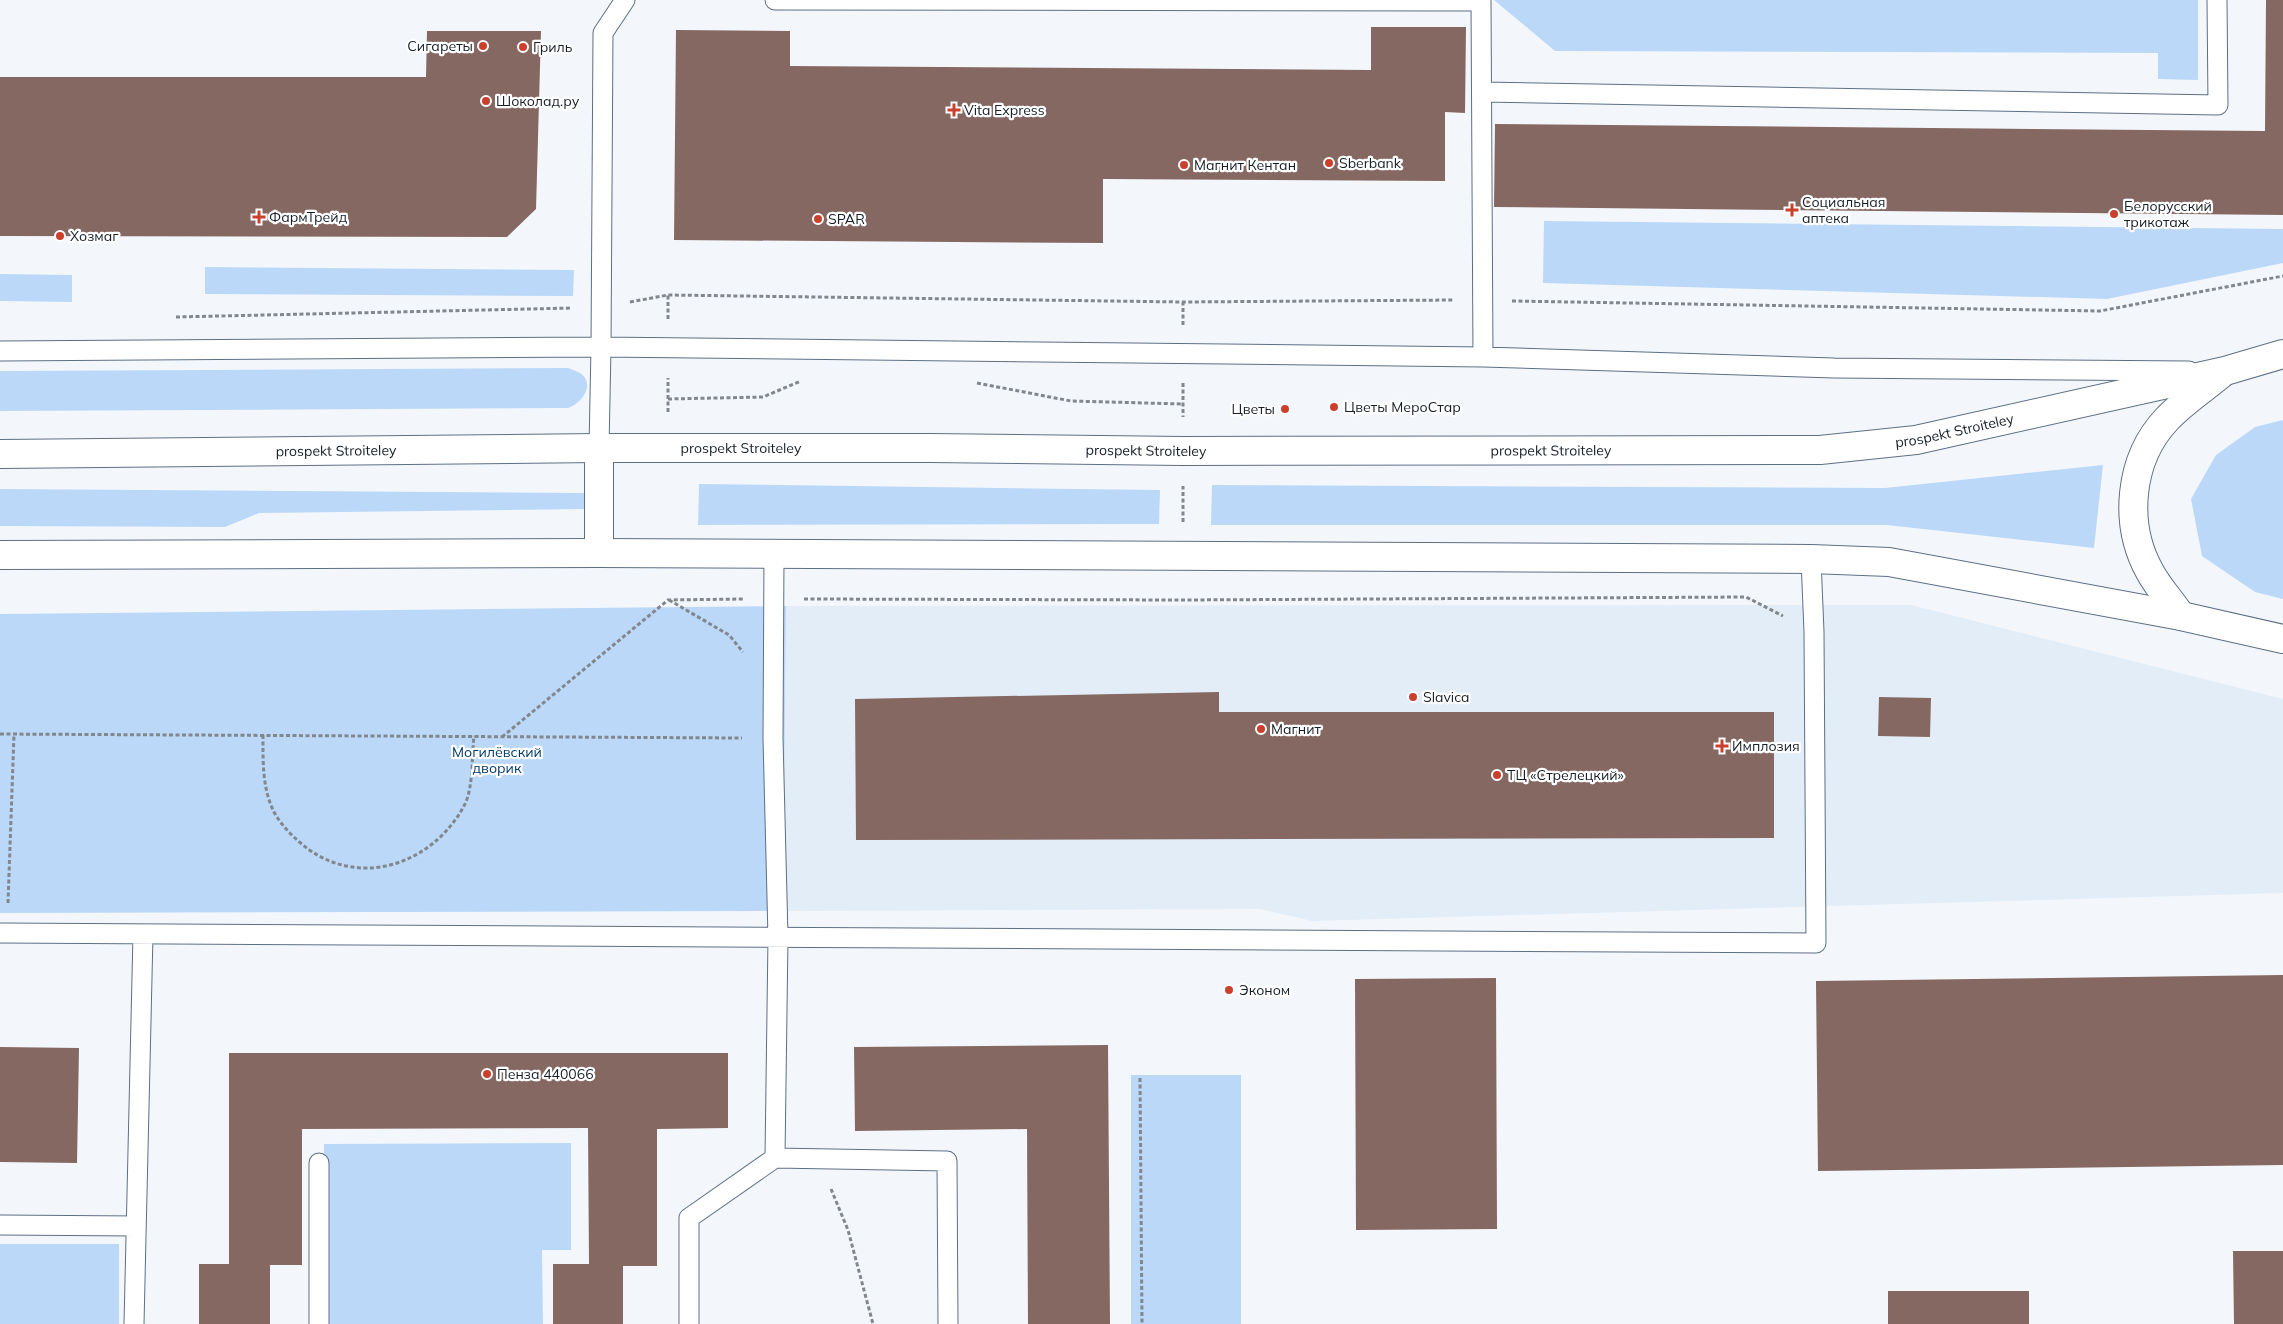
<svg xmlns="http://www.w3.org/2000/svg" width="2283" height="1324" font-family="Mulish,sans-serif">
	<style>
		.built { fill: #e2edf8 }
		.green { fill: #bbd8f8 }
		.building { fill: #856862 }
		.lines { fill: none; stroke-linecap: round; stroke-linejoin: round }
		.lane-casing { stroke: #5d6f84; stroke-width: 21 }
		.primary-casing { stroke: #5d6f84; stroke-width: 30 }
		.path { stroke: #81878d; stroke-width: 3; stroke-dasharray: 4 2.5; stroke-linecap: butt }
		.lane { stroke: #fff; stroke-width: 19 }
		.primary { stroke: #fff; stroke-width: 28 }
		.poi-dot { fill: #cb3f2d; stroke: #fff; stroke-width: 2 }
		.labels { text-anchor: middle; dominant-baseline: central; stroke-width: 4.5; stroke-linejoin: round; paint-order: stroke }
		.poi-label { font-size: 14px; fill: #171f27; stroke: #fff; text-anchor: start }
		.street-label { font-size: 14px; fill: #171f27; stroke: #fff }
		.park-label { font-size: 14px; fill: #00396b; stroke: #fff }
	</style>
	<rect width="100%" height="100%" fill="#f3f7fc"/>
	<!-- built -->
	<path class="built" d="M1911,605L2283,699V893L1312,921L1260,909L783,911L786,606Z"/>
	<!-- green -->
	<path class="green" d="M1494,0H2198V80L2158,79V53L1555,51Z
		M1544,221L2283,229V263L2107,299L1543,283Z
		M205,267L574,270L573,296L205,294Z
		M0,274L72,275V302L0,301Z
		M568,368C572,370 577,371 580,373C596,384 582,403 568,408L0,411V371Z
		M2283,420V599L2255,592L2202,556L2191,499L2216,455L2255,427Z
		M2103,465L2094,548L1887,525H1211L1212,485L1885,488Z
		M699,484L1160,490L1159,524L698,525Z
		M0,489L584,493V509L259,513L225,527L0,526Z
		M786,606L783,911L0,913V614Z
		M1131,1075H1241V1324H1131Z
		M571,1143V1250H542L543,1324H324V1144Z
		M0,1244H119V1324H0Z"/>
	<!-- building -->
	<path class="building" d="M2266,0H2283V215L1494,207L1495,124L2265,131Z
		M1371,27H1466L1465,113L1445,112V181L1103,179V243L674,240L676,30L790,31V66L1371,70Z
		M427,31H541L536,209L507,237L0,236V77H426Z
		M1219,692V712H1774V838L856,840L855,699Z
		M1879,697L1931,698L1930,737L1878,736Z
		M2283,975V1165L1818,1171L1816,981Z
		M1496,978L1497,1229L1356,1230L1355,979Z
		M1108,1045L1110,1324H1028L1027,1129L855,1131L854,1047Z
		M0,1047L79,1048L77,1163L0,1162Z
		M229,1053H728V1128L657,1129V1266H623V1324H553V1264H589L588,1128L302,1129V1265H270V1324H199V1264H229Z
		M2233,1251H2283V1324H2234Z
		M1888,1291H2029V1324H1888Z"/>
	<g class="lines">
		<!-- lane casing -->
		<g class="lane-casing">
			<path id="lane" d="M775,0L1481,1L1483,357
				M1482,92L2218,105L2217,0
				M0,351L601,347L1483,357L1834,368L2189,371
				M599,448L601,347L603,33L625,0
				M774,555L773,738L778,937L775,1158L947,1161L948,1324
				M0,933L1816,943L1814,632L1811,559
				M0,1225L136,1226
				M134,1324L143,934
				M319,1324V1163
				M689,1324V1218L775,1158"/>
		</g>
		<!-- primary casing -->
		<g class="primary-casing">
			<g id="primary">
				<path d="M599,448V553"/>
				<path id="s1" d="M0,454L599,448H930L1183,451L1820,450L1916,440L2225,371L2283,354"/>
				<path d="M0,555L599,553L1811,559L1889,562L2181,616L2283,639"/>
				<path d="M2181,616C2171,601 2158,587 2150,572C2123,524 2129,459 2167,419C2182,403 2203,389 2220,375"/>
			</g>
		</g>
		<!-- path -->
		<path class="path" d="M1512,301L2100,311L2283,276
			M630,302L668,295L1183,302L1453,300
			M176,317L572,308
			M668,319V295
			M1183,325V302
			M977,383L1071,401L1183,404
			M1183,383V417
			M668,399L763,397L801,381
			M668,412V378
			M1183,522V486
			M804,599L1183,600L1746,597L1783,616
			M669,600L729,635L743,652
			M0,734L742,738
			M263,735C263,760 262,786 273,810C281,826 295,839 308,849C364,889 435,862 465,804C473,788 472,755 474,736
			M502,737L668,600L745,599
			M8,903L14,734
			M1140,1078L1142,1324
			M831,1189L848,1230L873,1324"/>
		<!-- lane -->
		<use href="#lane" class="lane"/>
		<!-- primary -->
		<use href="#primary" class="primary"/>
	</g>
	<!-- markers -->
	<g class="poi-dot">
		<circle cx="483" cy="46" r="5"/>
		<circle cx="523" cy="47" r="5"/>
		<circle cx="486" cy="101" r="5"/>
		<path d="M951.5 102.5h5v5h5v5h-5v5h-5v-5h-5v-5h5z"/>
		<circle cx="1329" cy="163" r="5"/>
		<circle cx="1184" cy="165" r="5"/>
		<path d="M1789.5 202.5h5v5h5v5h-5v5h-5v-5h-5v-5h5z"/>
		<circle cx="2114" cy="214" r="5"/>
		<path d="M256.5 209.5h5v5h5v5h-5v5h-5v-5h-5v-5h5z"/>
		<circle cx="818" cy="219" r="5"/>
		<circle cx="60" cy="236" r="5"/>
		<circle cx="1334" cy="407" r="5"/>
		<circle cx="1285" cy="409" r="5"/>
		<circle cx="1413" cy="697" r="5"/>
		<circle cx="1261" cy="729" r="5"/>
		<path d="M1719.5 738.5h5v5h5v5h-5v5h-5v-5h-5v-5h5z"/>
		<circle cx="1497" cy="775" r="5"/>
		<circle cx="1229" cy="990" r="5"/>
		<circle cx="487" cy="1074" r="5"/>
	</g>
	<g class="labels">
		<!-- poi labels -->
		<g class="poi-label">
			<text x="473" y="46" text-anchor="end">Сигареты</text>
			<text x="533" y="47">Гриль</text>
			<text x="496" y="101">Шоколад.ру</text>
			<text x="964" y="110">Vita Express</text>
			<text x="1339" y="163">Sberbank</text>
			<text x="1194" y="165">Магнит Кентан</text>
			<text x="1802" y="202">Социальная<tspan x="1802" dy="16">аптека</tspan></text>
			<text x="2124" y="206">Белорусский<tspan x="2124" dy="16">трикотаж</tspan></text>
			<text x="269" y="217">ФармТрейд</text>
			<text x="828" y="219">SPAR</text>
			<text x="70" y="236">Хозмаг</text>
			<text x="1344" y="407">Цветы МероСтар</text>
			<text x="1275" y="409" text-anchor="end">Цветы</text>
			<text x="1423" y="697">Slavica</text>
			<text x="1271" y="729">Магнит</text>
			<text x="1732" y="746">Имплозия</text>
			<text x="1507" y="775">ТЦ «Стрелецкий»</text>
			<text x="1239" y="990">Эконом</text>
			<text x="497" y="1074">Пенза 440066</text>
		</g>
		<!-- street labels -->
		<g class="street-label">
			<text stroke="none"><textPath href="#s1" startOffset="1956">prospekt Stroiteley</textPath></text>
			<text stroke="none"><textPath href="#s1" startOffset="741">prospekt Stroiteley</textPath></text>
			<text stroke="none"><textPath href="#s1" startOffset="1146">prospekt Stroiteley</textPath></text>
			<text stroke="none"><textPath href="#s1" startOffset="1551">prospekt Stroiteley</textPath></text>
			<text stroke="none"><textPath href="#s1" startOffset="336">prospekt Stroiteley</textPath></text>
		</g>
		<!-- park labels -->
		<g class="park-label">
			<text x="497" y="752">Могилёвский<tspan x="497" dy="16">дворик</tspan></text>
		</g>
	</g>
</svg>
